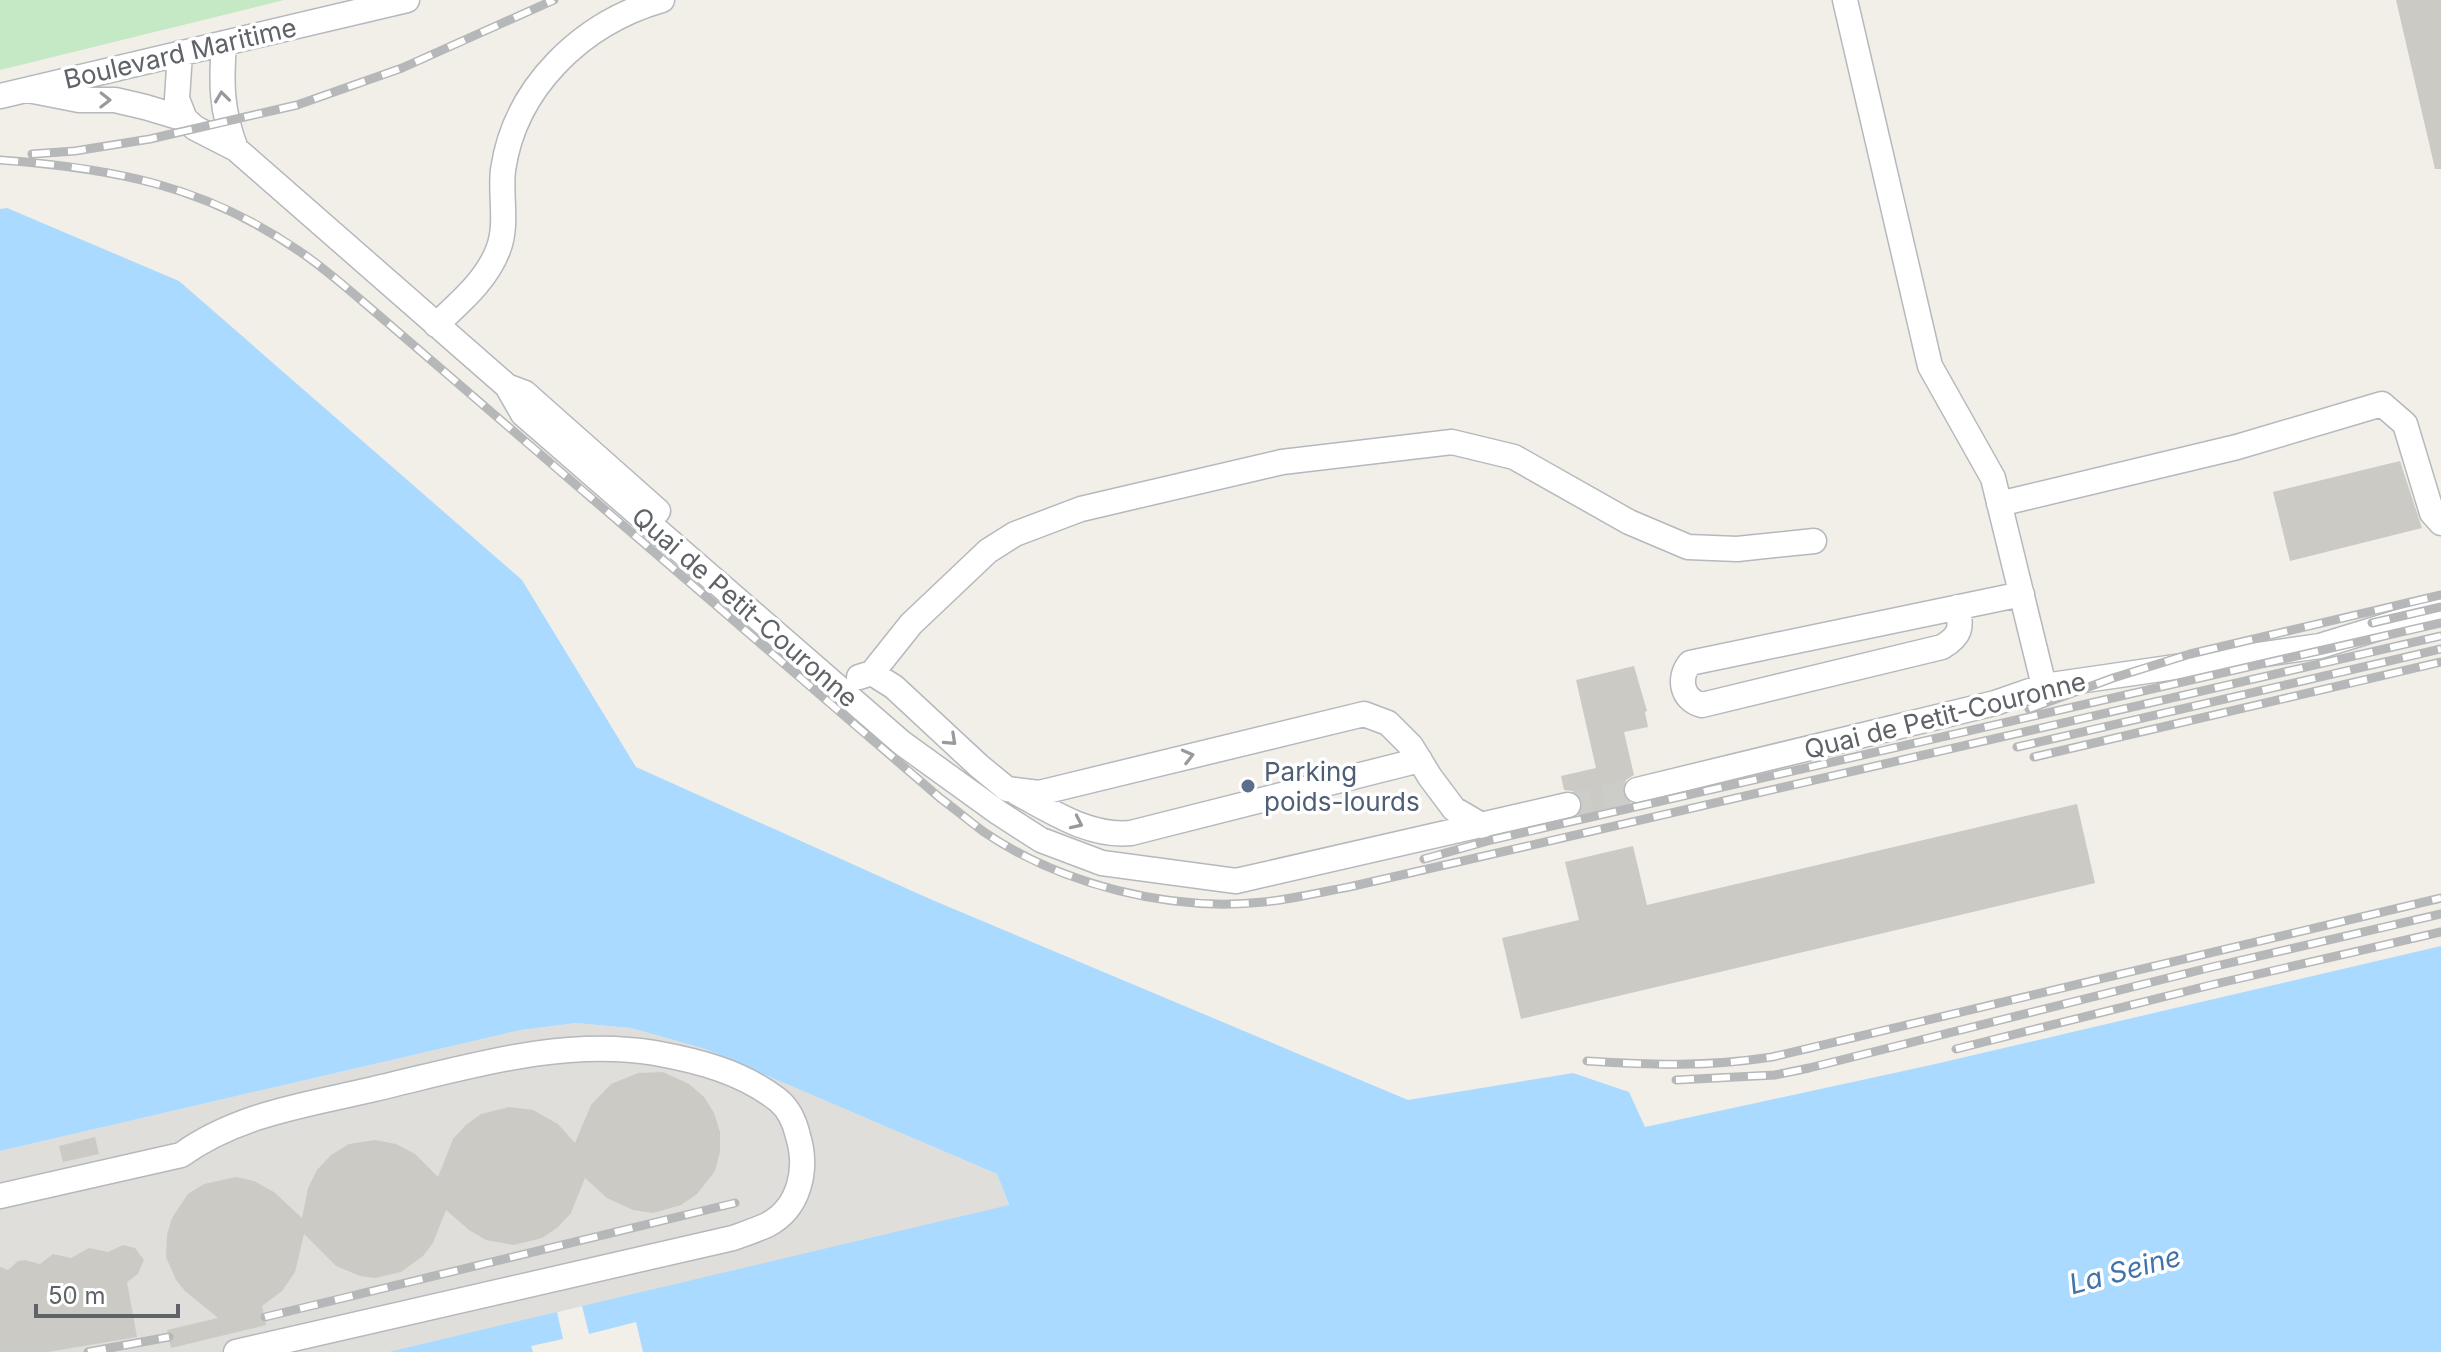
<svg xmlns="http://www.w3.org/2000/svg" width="2441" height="1352" font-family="Inter,sans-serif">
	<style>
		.industrial { fill: #e0deda }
		.green { fill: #c5e8c5 }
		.water { fill: #aadaff }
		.pier { fill: #f1efe8 }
		.building { fill: #cccac5 }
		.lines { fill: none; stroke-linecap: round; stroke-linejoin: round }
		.minor-tunnel { stroke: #ccccc8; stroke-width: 24; stroke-dasharray: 24 12; stroke-linecap: butt }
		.minor-casing { stroke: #b5b8bc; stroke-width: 27 }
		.minor { stroke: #fff; stroke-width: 24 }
		.rail-casing { stroke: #b6b7b8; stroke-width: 9 }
		.rail { stroke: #fff; stroke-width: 6; stroke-dasharray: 18; stroke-linecap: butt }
		.oneway { stroke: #979a9d }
		.service-dot { fill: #5c6f8a; stroke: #fff; stroke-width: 3 }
		.labels { text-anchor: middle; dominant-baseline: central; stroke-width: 7; stroke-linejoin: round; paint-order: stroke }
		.street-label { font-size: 26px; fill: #5f6368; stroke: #fff }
		.service-label { font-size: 26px; fill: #4e5e75; stroke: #fff; text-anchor: start }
		.water-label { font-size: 28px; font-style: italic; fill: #4174aa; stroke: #fff }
	</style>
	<rect width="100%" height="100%" fill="#f1efe8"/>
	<!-- industrial -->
	<path class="industrial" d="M576,1023L631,1028L705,1049L997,1174L1009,1206L388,1352H0V1151L521,1030Z"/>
	<!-- green -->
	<path class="green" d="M0,0H284L0,70Z"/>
	<!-- water -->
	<path class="water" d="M7,208L179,281L522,580L636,767L930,899L1408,1100L1573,1073L1629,1092L1645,1127L1931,1065L2441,946V1352H388L1009,1205L997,1174L705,1049L631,1028L576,1023L521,1030L0,1151V209Z"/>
	<!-- pier -->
	<path class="pier" d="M582,1306L589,1334L636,1322L643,1352H533L531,1346L563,1339L557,1312Z"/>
	<!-- building -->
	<path class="building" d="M2396,0H2441V169H2435Z
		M2400,461L2422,528L2290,561L2273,492Z
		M1634,666L1647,711L1645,712L1648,727L1624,732L1634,775L1626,780L1622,793L1631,803L1579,816L1582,809V801L1573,791L1564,790L1561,776L1596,768L1576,680Z
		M2077,804L2095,883L1521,1019L1502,938L1579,920L1565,862L1633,846L1647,905Z
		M663,1072L689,1084L704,1097L714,1113L720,1132V1152L715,1171L697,1194L681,1205L653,1213L633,1210L607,1198L585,1178L571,1213L558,1227L542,1238L514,1245L486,1240L469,1230L446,1210L433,1243L423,1256L401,1272L375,1278L360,1276L336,1266L304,1234L295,1272L282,1291L262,1306L266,1325L171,1348L167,1330L218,1318L185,1291L176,1280L166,1257L167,1235L172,1218L188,1194L204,1184L236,1177L254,1181L274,1192L302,1218L308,1188L317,1170L331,1155L349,1144L375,1140L396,1144L415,1154L438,1177L453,1139L466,1125L481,1114L509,1107L533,1110L558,1124L575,1143L591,1105L611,1084L638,1073Z
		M95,1137L99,1154L63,1162L59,1146Z
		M123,1245L135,1248L144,1260L138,1274L127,1282L137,1337L48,1352H0V1267L8,1270L18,1261L25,1260L40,1264L53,1254L71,1258L89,1248L108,1252Z"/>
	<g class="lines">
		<!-- minor-tunnel -->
		<path class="minor-tunnel" d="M1568,805L1637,790"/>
		<!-- minor casing -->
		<g class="minor-casing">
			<path id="minor" d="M1845,0L1930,366L1993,478L2044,686
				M224,43C221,83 221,110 236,149
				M180,53L177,99L185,119
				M28,90L79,100H115L145,107L185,119L195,128L236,149L507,386L523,414L902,743L999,813L1041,840L1102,863L1236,881L1568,805
				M0,96L407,0
				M436,325C460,302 486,281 498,250C508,225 500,196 503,170C515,87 582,23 662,0
				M509,387L525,393L658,511
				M1999,504L2237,447L2382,404L2405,424L2432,513L2441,523
				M1958,607C1961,628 1962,635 1942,647L1702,705C1681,700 1678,677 1690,663L2022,594
				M872,673L911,624L988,551L1015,534L1081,509L1282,462L1452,442L1514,457L1629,522L1688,547L1737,549L1814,541
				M859,677L872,673L894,687L979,766L1007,789L1039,793L1364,714L1388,723L1411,746L1430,777L1454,809L1483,826
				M1637,790L1995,703L2044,686L2320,646L2441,609
				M1017,793C1053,812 1089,837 1131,833L1420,760
				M0,1196L181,1155C238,1114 306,1105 374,1089C465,1068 561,1037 655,1053C699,1061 742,1072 778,1100C789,1109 795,1123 798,1136C808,1169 800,1208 767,1225C756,1230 744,1234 733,1238L236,1352"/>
		</g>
		<!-- minor -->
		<use href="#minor" class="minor"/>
		<!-- rail casing -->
		<g class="rail-casing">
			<path id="rail" d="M32,154L75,151L150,139L297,105L402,68L554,0
				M0,160C112,168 204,185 299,251C326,269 350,291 375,312L940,798C955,809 969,821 984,832C1062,885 1171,912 1264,902C1293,899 1321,892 1349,887L2441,636
				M2372,623L2441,607
				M2029,709L2113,678L2190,654L2441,595
				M2017,747L2441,649
				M2034,757L2441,662
				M1424,859L1491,840L2441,623
				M1956,1049L2211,985L2441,932
				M1587,1061C1653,1065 1706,1067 1772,1057L2441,898
				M1676,1080L1775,1075L1809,1068L2212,967L2441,914
				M265,1317L735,1203
				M88,1352L169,1337"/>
		</g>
		<!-- rail -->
		<use href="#rail" class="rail"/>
	</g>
	<!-- one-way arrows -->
	<defs><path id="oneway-chevron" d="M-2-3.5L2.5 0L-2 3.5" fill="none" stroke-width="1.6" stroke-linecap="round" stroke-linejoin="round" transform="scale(2)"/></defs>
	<g class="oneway">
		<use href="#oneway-chevron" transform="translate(222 97) rotate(-97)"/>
		<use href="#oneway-chevron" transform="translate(105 100) rotate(1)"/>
		<use href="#oneway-chevron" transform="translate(951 740) rotate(43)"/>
		<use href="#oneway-chevron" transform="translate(1188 756) rotate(-14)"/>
		<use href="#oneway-chevron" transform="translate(1077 823) rotate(25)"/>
	</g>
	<!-- markers -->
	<circle class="service-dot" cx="1248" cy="786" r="8"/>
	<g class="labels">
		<!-- street labels -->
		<g class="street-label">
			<text transform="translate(180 53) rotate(-13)">Boulevard Maritime</text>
			<text transform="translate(745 607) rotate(41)">Quai de Petit-Couronne</text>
			<text transform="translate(1945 715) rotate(-14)">Quai de Petit-Couronne</text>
		</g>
		<!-- service labels -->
		<g class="service-label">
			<text x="1264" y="771">Parking<tspan x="1264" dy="30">poids-lourds</tspan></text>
		</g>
		<!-- water labels -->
		<g class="water-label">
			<text transform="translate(2125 1270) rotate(-15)">La Seine</text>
		</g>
	</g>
	<!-- scale -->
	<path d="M36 1304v12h142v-12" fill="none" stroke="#5f6368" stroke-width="4"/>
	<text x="48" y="1304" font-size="24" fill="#5f6368" stroke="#ffffff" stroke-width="6" paint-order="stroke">50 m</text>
</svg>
